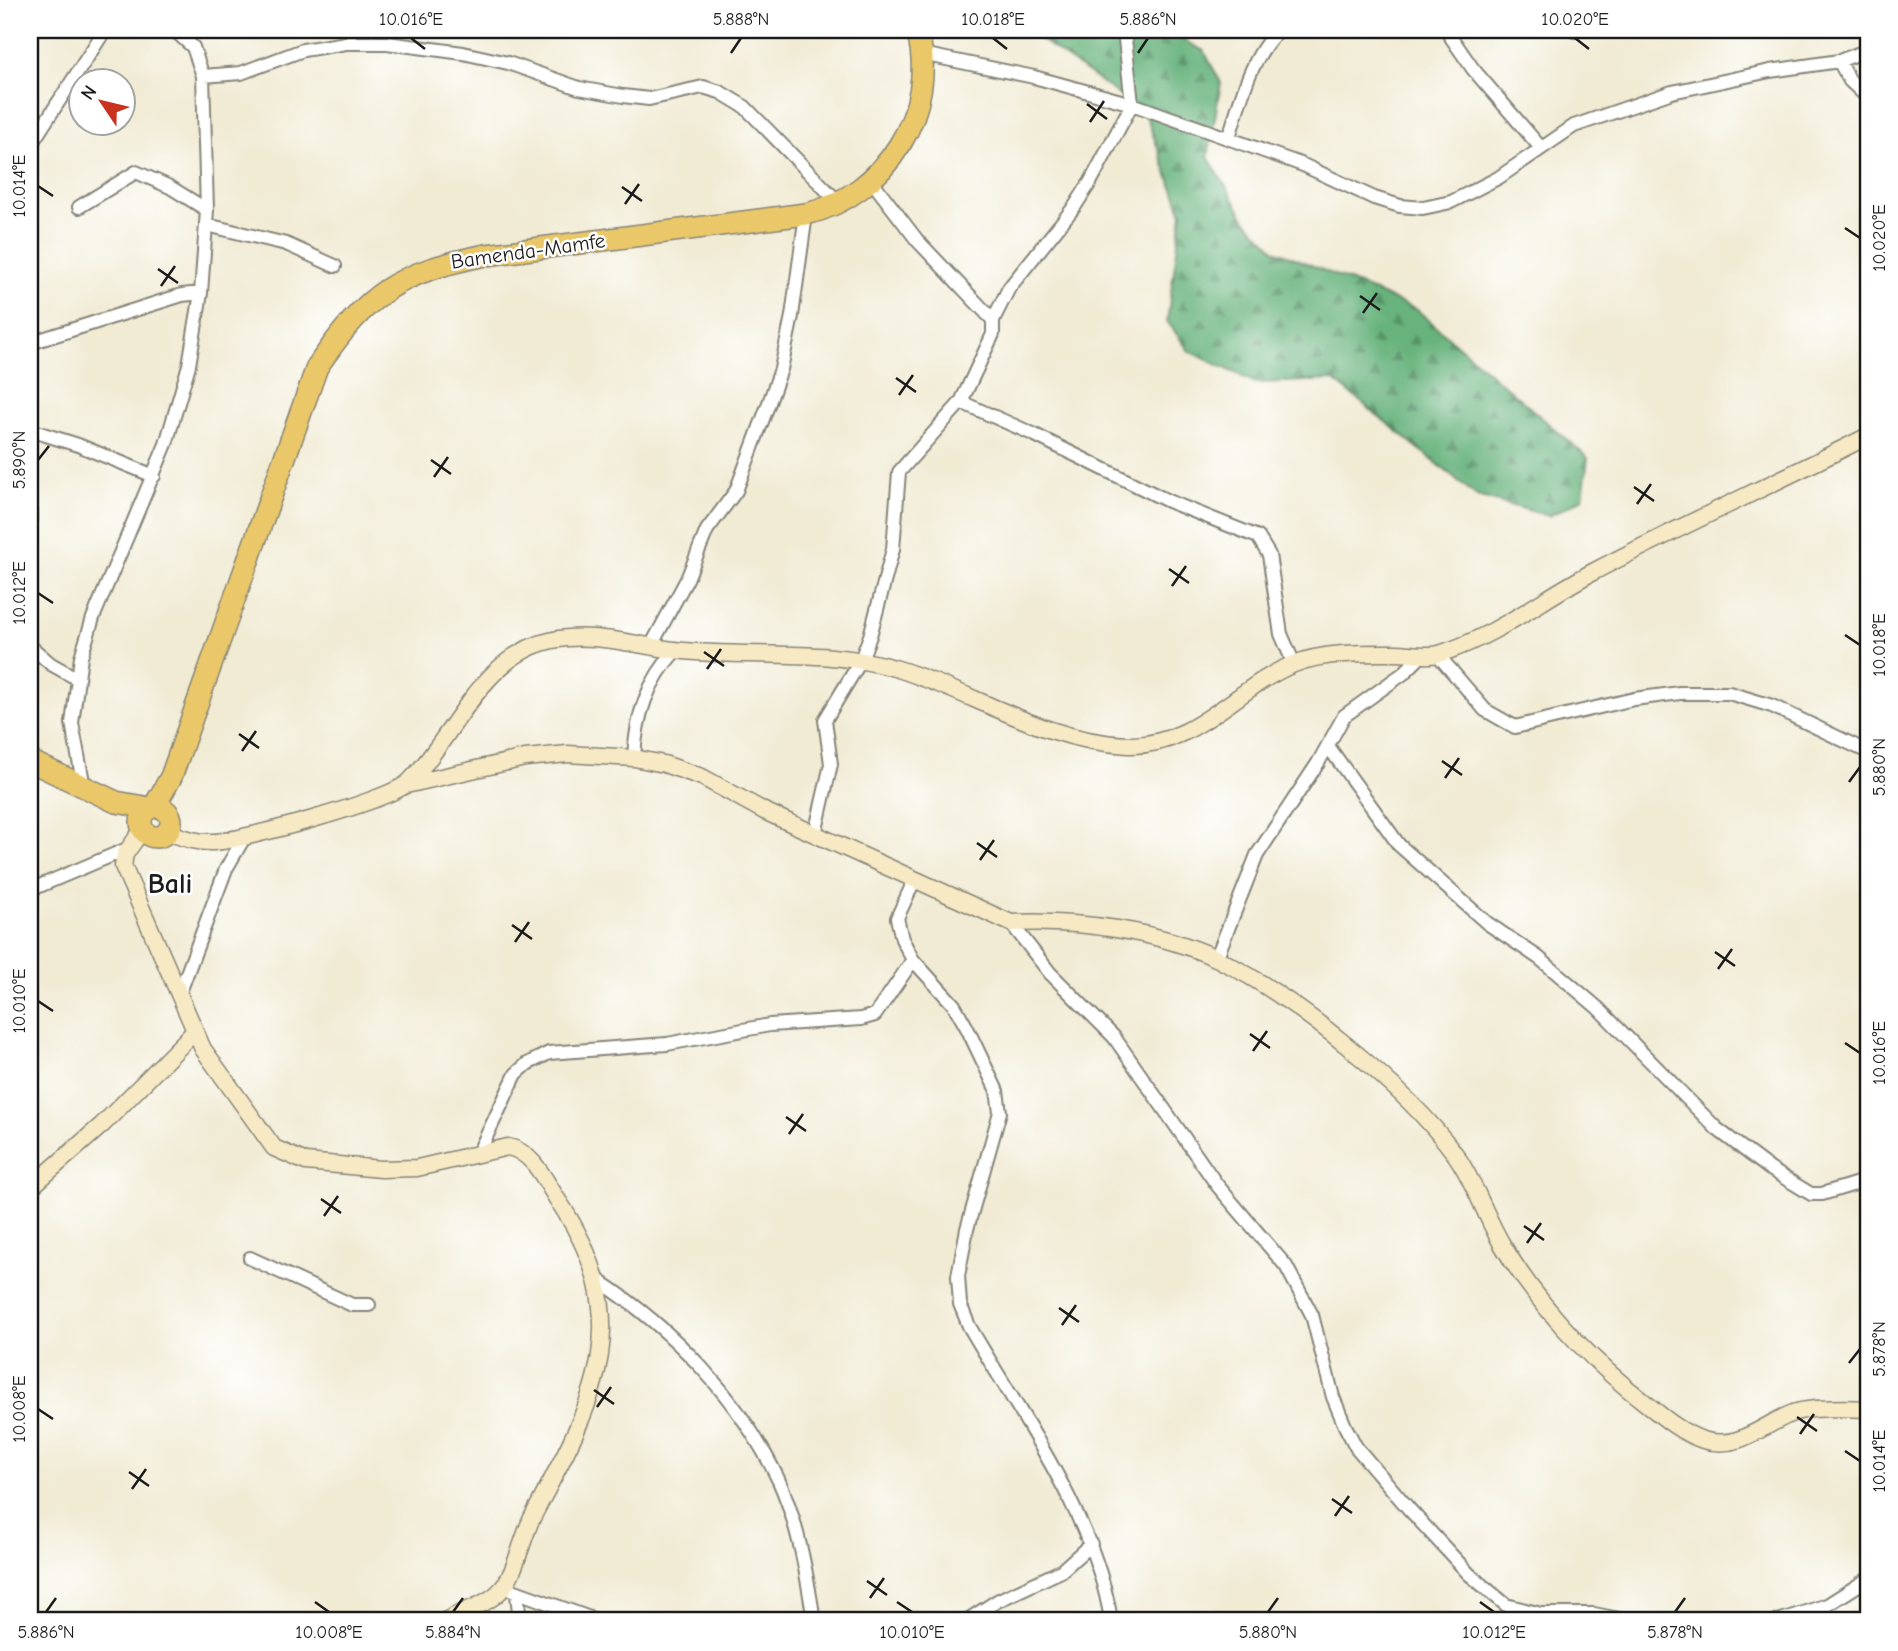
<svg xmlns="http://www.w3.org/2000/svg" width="1898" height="1651" font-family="'Comic Neue',sans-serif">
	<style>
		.forest { fill: url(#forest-firs); stroke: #42684c; stroke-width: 2 }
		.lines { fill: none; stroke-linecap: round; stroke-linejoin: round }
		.street-casing { stroke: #868478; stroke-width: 16 }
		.secondary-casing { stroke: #868478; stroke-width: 19 }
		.highway-casing { stroke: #868478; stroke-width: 24 }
		.street { stroke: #fff; stroke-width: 12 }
		.secondary { stroke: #f7e9c3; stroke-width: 16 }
		.highway { stroke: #eac769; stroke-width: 21 }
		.ticks { fill: none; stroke: #1c1c1c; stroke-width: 2.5 }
		.labels { text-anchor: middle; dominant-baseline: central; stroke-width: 5; stroke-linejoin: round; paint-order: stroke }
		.street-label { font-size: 21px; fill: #1c1c1c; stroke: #fff }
		.district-label { font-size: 28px; font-weight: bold; fill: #1c1c1c; stroke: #fff }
		.neatline { fill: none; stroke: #1c1c1c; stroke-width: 2.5 }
		.ticks-label { font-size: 18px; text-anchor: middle; fill: #1c1c1c }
	</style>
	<defs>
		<pattern id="forest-firs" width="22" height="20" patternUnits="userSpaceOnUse" patternTransform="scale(1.75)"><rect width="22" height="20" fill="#68b37d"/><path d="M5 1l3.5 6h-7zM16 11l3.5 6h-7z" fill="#559166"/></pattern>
	</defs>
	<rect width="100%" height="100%" fill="#fff"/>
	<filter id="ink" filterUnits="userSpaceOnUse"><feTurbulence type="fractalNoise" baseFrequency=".0143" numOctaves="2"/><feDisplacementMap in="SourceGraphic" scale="14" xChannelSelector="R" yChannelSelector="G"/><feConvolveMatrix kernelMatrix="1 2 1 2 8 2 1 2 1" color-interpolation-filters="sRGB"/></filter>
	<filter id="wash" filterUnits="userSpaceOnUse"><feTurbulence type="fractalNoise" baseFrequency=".00686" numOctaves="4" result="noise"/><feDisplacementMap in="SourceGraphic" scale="28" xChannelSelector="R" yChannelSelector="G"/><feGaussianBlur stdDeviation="1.57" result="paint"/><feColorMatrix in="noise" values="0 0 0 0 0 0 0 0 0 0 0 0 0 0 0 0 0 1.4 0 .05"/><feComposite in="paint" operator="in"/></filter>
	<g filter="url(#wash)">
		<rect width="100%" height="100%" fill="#f1ebd4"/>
		<!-- forest -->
		<path class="forest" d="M1027,30H1164L1204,51L1221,83L1208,157L1246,220L1275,250L1416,309L1588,458L1583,498L1549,516L1477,496L1334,380L1256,383L1189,351L1167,321L1182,213L1143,108L1132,104Z"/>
	</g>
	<g filter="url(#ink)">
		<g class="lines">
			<!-- street casing -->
			<g class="street-casing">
				<path id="street" d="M1446,30L1473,69L1541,148
					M1574,31L1576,30
					M922,54L1034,77L1132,104L1303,165L1374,198L1400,206L1423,208L1451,202L1498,178L1574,126L1672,92L1770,71L1839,61L1868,50
					M1839,61L1850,81L1868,98
					M203,76L241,73L303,50L346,43H387L463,53L508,63L579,88L623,96L649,99L703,87L720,92L745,107L839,203
					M1229,137C1240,102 1251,55 1279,30
					M30,146L105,30
					M79,207L136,172L170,187L207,210
					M207,225L286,244L335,266
					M993,320L1009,288L1075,206L1091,181L1132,104L1124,30
					M30,343L182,295L201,293
					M961,402L1033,434L1168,501L1258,537L1269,555L1281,634L1294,664
					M30,430L78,445L154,476
					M30,504V539
					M30,646L51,664L76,678
					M651,646L687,579L707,530L736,491L770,400L781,369L792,316L806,214
					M1438,655L1485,710L1515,727L1634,699L1680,693H1729L1772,706L1868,752
					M1328,746L1399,845L1487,923L1539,958L1598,1008L1717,1129L1770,1169L1811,1194H1822L1868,1180
					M634,758C636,716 647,682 676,650
					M84,787L72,723L81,657L93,618L166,444L189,365L201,293L207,210L203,76L193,47L174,30
					M815,834L831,764L825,720L860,662L870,636L893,549L899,472L961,402L993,334V320L917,240L871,180
					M915,879L897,918L902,939L913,960L954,1005L967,1028L997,1091L1000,1112L967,1229L958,1276L960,1304L969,1326C1020,1414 1097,1521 1111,1621
					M30,890L127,849
					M1011,923L1050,973L1114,1037L1217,1185L1286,1266L1312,1315L1333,1397L1345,1426L1356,1447L1409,1509L1469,1574L1506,1605L1541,1614H1594L1629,1621
					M1216,959L1257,855L1318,763L1344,716L1404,673L1421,656
					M180,992L226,869L245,836
					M478,1154L516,1074L527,1064L549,1053L667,1044L770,1025L861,1019L875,1015L913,960
					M250,1258L352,1305H369
					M598,1280C673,1329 740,1399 779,1481C798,1523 807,1575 814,1621
					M504,1587L598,1621
					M517,1594L520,1621
					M966,1621L997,1601L1061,1571L1091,1544
					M1778,1621L1827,1605L1868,1579"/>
			</g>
			<!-- secondary casing -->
			<g class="secondary-casing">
				<path id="secondary" d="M406,785L525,758L568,754L634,758L664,764L702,777L764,811L1011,923C1078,920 1157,930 1218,959C1293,996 1406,1087 1455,1154C1475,1182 1485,1216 1503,1246C1540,1308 1591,1361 1648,1405C1664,1418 1682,1433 1703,1440C1738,1451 1762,1425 1793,1413C1808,1407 1851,1408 1868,1409
					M143,829L125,854L123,866L203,1049L274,1148L306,1162L381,1169L417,1168L508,1147C532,1151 545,1180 557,1199C641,1322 593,1402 532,1518C522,1538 515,1576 500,1591C487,1605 462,1611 445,1621
					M167,832C182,837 197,843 213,842C242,841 391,800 409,782C455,736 482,654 553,640C592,632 635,645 674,650C748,659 825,647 898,669C975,693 1045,742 1128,745C1196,747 1236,687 1294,664C1325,652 1363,653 1396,653C1412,653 1427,658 1442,653C1496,636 1542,599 1591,573C1682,525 1776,483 1868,436
					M30,1188L102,1125L194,1032"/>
			</g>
			<!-- highway casing -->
			<g class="highway-casing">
				<path id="highway" d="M30,761L116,802L150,808
					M154,807L171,777L317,367C368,292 397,273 486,255L806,214C885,196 940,109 917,30
					M141 822a15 15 0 1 1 30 0a15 15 0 1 1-30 0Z"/>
			</g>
			<!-- street -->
			<use href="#street" class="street"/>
			<!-- secondary -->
			<use href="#secondary" class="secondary"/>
			<!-- highway -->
			<use href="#highway" class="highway"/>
		</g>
	</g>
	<!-- ticks -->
	<path class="ticks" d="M411,38L425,49M993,38L1007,49M1575,38L1589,49M731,53L741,38M1138,53L1148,38M1087,104L1107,119M1090,122L1104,101M38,186L53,196M622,187L642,201M625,204L639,184M1845,228L1860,238M158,269L178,283M161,286L175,266M1360,296L1380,310M1363,313L1377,293M896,378L916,392M899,395L913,375M38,460L49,446M431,460L451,474M434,477L448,457M1634,487L1654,501M1637,504L1651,484M1169,569L1189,583M1172,586L1186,566M38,593L53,603M1845,635L1860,645M704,652L724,666M707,669L721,649M239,734L259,748M242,751L256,731M1442,761L1462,775M1445,778L1459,758M1849,782L1860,767M977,843L997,857M980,860L994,840M512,925L532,939M515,942L529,922M1715,952L1735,966M1718,969L1732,949M38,1001L53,1011M1250,1034L1270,1048M1845,1043L1860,1053M1253,1051L1267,1031M786,1117L806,1131M789,1134L803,1114M321,1199L341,1213M324,1216L338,1196M1524,1226L1544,1240M1527,1243L1541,1223M1059,1308L1079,1322M1062,1325L1076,1305M1849,1363L1860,1349M594,1390L614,1404M597,1407L611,1387M38,1409L53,1419M1797,1417L1817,1431M1800,1434L1814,1414M1845,1451L1860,1461M129,1472L149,1486M132,1489L146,1469M1332,1499L1352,1513M1335,1516L1349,1496M867,1581L887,1595M870,1598L884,1578M315,1602L329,1612M897,1602L912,1612M1480,1602L1494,1612M46,1612L56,1598M453,1612L463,1598M1268,1612L1278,1598M1675,1612L1685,1598"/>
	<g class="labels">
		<!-- street labels -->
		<g class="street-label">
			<text transform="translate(528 251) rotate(-8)">Bamenda-Mamfe</text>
		</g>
		<!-- district labels -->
		<g class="district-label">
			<text x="170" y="884">Bali</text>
		</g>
	</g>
	<!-- margin -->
	<rect width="1898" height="1651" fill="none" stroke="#fff" stroke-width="77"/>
	<!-- north arrow -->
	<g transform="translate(102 102) rotate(305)"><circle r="33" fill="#ffffff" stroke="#a4a4a4" stroke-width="2"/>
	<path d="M0-5L12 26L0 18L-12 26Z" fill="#c8321e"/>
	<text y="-10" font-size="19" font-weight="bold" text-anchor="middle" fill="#1c1c1c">N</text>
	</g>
	<rect x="38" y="38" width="1822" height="1574" class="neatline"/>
	<g class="ticks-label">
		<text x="411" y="25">10.016°E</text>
		<text x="741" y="25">5.888°N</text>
		<text x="993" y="25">10.018°E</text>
		<text x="1148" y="25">5.886°N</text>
		<text x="1575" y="25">10.020°E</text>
		<text transform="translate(19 186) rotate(-90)" y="6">10.014°E</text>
		<text transform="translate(1879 238) rotate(-90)" y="6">10.020°E</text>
		<text transform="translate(19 460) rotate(-90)" y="6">5.890°N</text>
		<text transform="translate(19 593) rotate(-90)" y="6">10.012°E</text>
		<text transform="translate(1879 645) rotate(-90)" y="6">10.018°E</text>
		<text transform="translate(1879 767) rotate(-90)" y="6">5.880°N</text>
		<text transform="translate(19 1001) rotate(-90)" y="6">10.010°E</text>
		<text transform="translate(1879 1053) rotate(-90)" y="6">10.016°E</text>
		<text transform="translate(1879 1349) rotate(-90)" y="6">5.878°N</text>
		<text transform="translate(19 1409) rotate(-90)" y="6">10.008°E</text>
		<text transform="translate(1879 1461) rotate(-90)" y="6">10.014°E</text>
		<text x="46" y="1638">5.886°N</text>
		<text x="329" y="1638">10.008°E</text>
		<text x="453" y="1638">5.884°N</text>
		<text x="912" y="1638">10.010°E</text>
		<text x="1268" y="1638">5.880°N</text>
		<text x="1494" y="1638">10.012°E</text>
		<text x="1675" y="1638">5.878°N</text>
	</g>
</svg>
